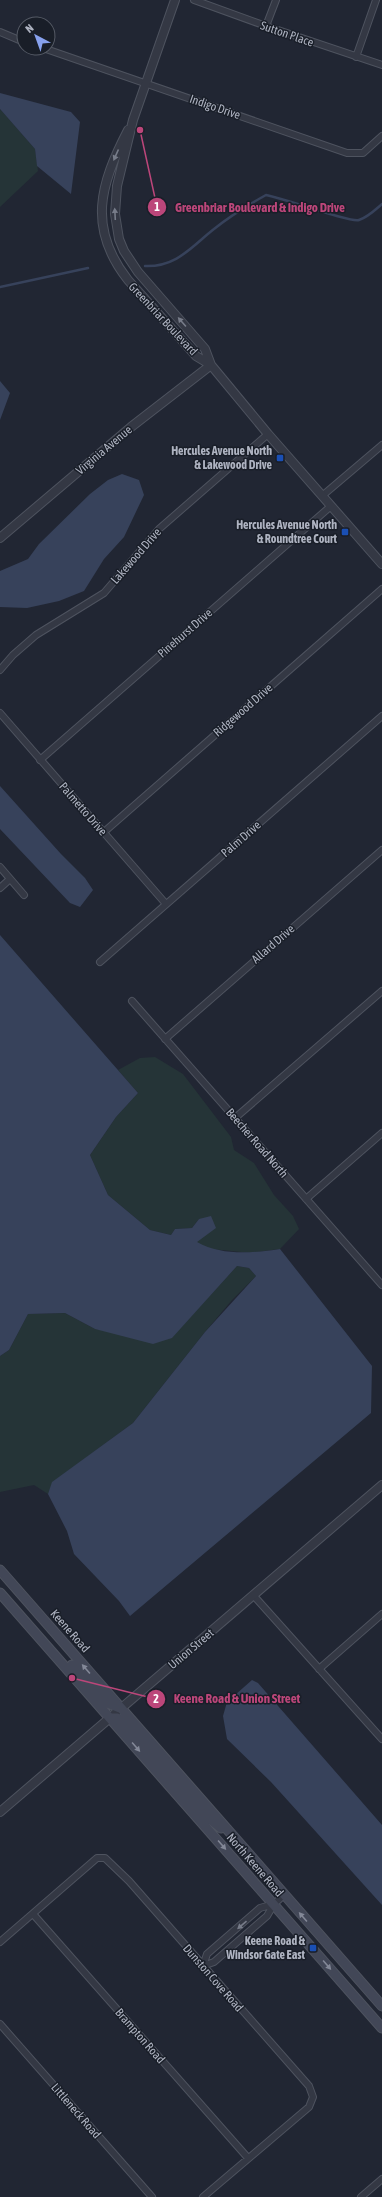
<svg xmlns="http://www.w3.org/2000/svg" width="382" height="2197" font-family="'Asap Condensed',sans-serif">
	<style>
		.green { fill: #253437 }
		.water { fill: #37425b }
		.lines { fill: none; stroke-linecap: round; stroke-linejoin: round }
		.stream { stroke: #37425b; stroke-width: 2.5 }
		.minor-casing { stroke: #4e535f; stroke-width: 8 }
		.tertiary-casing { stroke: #4e535f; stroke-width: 10 }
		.secondary-casing { stroke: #4e535f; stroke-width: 11 }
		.minor { stroke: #343844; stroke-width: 6 }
		.tertiary { stroke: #343844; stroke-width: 8 }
		.secondary { stroke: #424757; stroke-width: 9 }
		.oneway { fill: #777c89 }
		.oneway2 { fill: #838897 }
		.transit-dot { fill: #1a4fb4; stroke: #191e28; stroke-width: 1.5 }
		.labels { text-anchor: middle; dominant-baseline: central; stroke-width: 3; stroke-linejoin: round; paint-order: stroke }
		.street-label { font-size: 12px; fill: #aeb3c1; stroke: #191e28 }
		.poi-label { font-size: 12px; font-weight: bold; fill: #aeb3c1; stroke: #191e28; text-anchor: end }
		.leader { fill: none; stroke: #bc467a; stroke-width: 1.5 }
		.callout-dot { fill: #bc467a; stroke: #191e28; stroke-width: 1.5 }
		.mark-label { font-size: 12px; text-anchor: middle; font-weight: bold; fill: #fff }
		.callout-label { font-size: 13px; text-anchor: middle; font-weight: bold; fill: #bc467a; stroke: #191e28; stroke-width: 3; stroke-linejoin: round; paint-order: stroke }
	</style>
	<rect width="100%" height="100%" fill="#212633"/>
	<!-- green -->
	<path class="green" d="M0,109L35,149L38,171L0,207Z
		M155,1057L183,1074L231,1137L234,1150L254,1163L274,1195L293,1216L299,1229L280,1249L251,1253L211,1249L196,1243L199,1219L192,1228L175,1229L171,1235L150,1230L108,1195L90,1155L116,1117L138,1093L118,1070L140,1058Z
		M237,1266L249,1268L256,1276L232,1300L205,1332L133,1423L53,1482L48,1494L34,1485L0,1492V1356L9,1350L28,1314L65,1313L95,1329L172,1337Z"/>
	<!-- water -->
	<path class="water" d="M0,93L71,112L80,122L71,194L37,166L35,149L0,109Z
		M0,381L10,393L0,420Z
		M122,474L139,480L144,495L124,537L104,559L84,591L59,601L27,608L0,607V571L28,559L39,544L90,494L108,480Z
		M0,786L61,854L85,878L93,890L80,907L70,903L0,829Z
		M0,935L138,1093L116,1117L90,1155L108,1195L150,1230L171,1235L175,1229L192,1228L199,1219L211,1216L216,1228L197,1242C222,1256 253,1253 280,1249L372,1366L371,1413L130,1616L119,1601L74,1554L67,1531L48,1494L52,1482L133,1423L205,1332L256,1276L249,1268L237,1266L172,1338L153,1344L95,1329L65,1313L28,1314L9,1350L0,1356Z
		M252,1680L258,1683L382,1825V1905L271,1782L227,1739L223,1716L227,1702Z"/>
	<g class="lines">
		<!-- stream -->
		<path class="stream" d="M145,266C177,267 191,247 214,229C230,216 248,205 266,195C284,198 350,223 359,220C368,217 375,210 382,204
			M0,287L88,268"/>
		<!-- minor casing -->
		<g class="minor-casing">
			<path id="minor" d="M194,0L266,26L382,65
				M266,26L276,0
				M0,32L24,42
				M43,48L347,153H363L382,136
				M356,57L376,0
				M322,496L382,445
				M0,670L13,655L36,635L104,593L159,529L268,434
				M0,713L166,904
				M40,760L331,506
				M104,832L382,589
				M0,867L24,895
				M0,888L10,879
				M100,962L382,716
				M132,1001L382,1285
				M165,1039L382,850
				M235,1118L382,991
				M306,1199L382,1133
				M254,1596L382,1739
				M319,1669L382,1614
				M33,1914L248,2158
				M0,1942L97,1858H105L129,1881L309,2086L313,2097L309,2107L203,2197
				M203,1966L214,1962L267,1916L274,1904L284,1895
				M203,1966L207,1954L260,1908L274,1904
				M0,2024L152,2197
				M361,2197L382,2179"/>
		</g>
		<!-- tertiary casing -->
		<g class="tertiary-casing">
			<path id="tertiary" d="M175,0L133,120L117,186L115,214L119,239L124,251L138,272L205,349L211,365L268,434L382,564
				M128,130C100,184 87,228 128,280L196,356L211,365
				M0,538L131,427L211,365
				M0,1812L382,1485"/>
		</g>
		<!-- secondary casing -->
		<g class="secondary-casing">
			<path id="secondary" d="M0,1570L382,2006
				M0,1593L382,2028
				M72,1665L103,1701L120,1708
				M110,1718H117L128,1726L210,1819L221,1828"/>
		</g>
		<!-- minor -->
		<use href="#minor" class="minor"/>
		<!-- tertiary -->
		<use href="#tertiary" class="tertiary"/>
		<!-- secondary -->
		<use href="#secondary" class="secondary"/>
	</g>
	<!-- one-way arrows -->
	<defs><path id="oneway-solid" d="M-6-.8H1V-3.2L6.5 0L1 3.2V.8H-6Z"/></defs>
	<g class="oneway">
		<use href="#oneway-solid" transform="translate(116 155) rotate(114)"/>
		<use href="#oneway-solid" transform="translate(115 214) rotate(-93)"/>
		<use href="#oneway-solid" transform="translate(182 322) rotate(-131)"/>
		<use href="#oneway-solid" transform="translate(242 1925) rotate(139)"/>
	</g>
	<g class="oneway2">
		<use href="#oneway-solid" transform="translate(86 1669) rotate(-131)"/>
		<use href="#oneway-solid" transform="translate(136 1747) rotate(49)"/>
		<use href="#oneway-solid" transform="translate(222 1845) rotate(49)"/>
		<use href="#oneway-solid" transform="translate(303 1917) rotate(-131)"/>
		<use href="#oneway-solid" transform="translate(327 1965) rotate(49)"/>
	</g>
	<!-- markers -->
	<g class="transit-dot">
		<rect x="276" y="454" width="8" height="8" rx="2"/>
		<rect x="341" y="528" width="8" height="8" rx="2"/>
		<rect x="309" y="1944" width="8" height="8" rx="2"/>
	</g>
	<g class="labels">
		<!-- street labels -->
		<g class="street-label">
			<text transform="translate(287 34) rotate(19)">Sutton Place</text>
			<text transform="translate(215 107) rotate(19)">Indigo Drive</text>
			<text transform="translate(163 319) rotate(47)">Greenbriar Boulevard</text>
			<text transform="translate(104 450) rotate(-40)">Virginia Avenue</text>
			<text transform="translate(136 556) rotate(-49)">Lakewood Drive</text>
			<text transform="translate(185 633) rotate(-41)">Pinehurst Drive</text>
			<text transform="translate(243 710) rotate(-41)">Ridgewood Drive</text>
			<text transform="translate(83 809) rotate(49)">Palmetto Drive</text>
			<text transform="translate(241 839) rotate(-41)">Palm Drive</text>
			<text transform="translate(273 944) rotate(-41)">Allard Drive</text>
			<text transform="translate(257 1143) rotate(49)">Beecher Road North</text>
			<text transform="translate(70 1631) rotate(49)">Keene Road</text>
			<text transform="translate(191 1649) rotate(-40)">Union Street</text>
			<text transform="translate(255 1865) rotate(49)">North Keene Road</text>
			<text transform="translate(213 1978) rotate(49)">Dunston Cove Road</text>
			<text transform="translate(140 2036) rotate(49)">Brampton Road</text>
			<text transform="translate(76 2111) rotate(49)">Littleneck Road</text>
		</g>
		<!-- poi labels -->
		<g class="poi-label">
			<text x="272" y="451">Hercules Avenue North<tspan x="272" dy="14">&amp; Lakewood Drive</tspan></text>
			<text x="337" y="525">Hercules Avenue North<tspan x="337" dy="14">&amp; Roundtree Court</tspan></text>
			<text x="305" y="1941">Keene Road &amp;<tspan x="305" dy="14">Windsor Gate East</tspan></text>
		</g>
	</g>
	<!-- callouts -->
	<path class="leader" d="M140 130L157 207M72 1678L156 1699"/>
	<g class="callout-dot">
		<circle cx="140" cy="130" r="4"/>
		<circle cx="72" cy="1678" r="4"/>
		<circle cx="157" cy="207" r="10"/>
		<circle cx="156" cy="1699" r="10"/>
	</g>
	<g class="mark-label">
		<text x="157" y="211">1</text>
		<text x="156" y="1703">2</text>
	</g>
	<g class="callout-label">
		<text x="260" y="212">Greenbriar Boulevard &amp; Indigo Drive</text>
		<text x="237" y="1703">Keene Road &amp; Union Street</text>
	</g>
	<!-- north arrow -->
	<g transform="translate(36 36) rotate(319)"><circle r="19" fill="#191e28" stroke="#555a65"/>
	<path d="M0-3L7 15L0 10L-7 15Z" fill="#87a1ed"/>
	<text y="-6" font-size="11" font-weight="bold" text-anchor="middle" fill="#aeb3c1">N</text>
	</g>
</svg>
